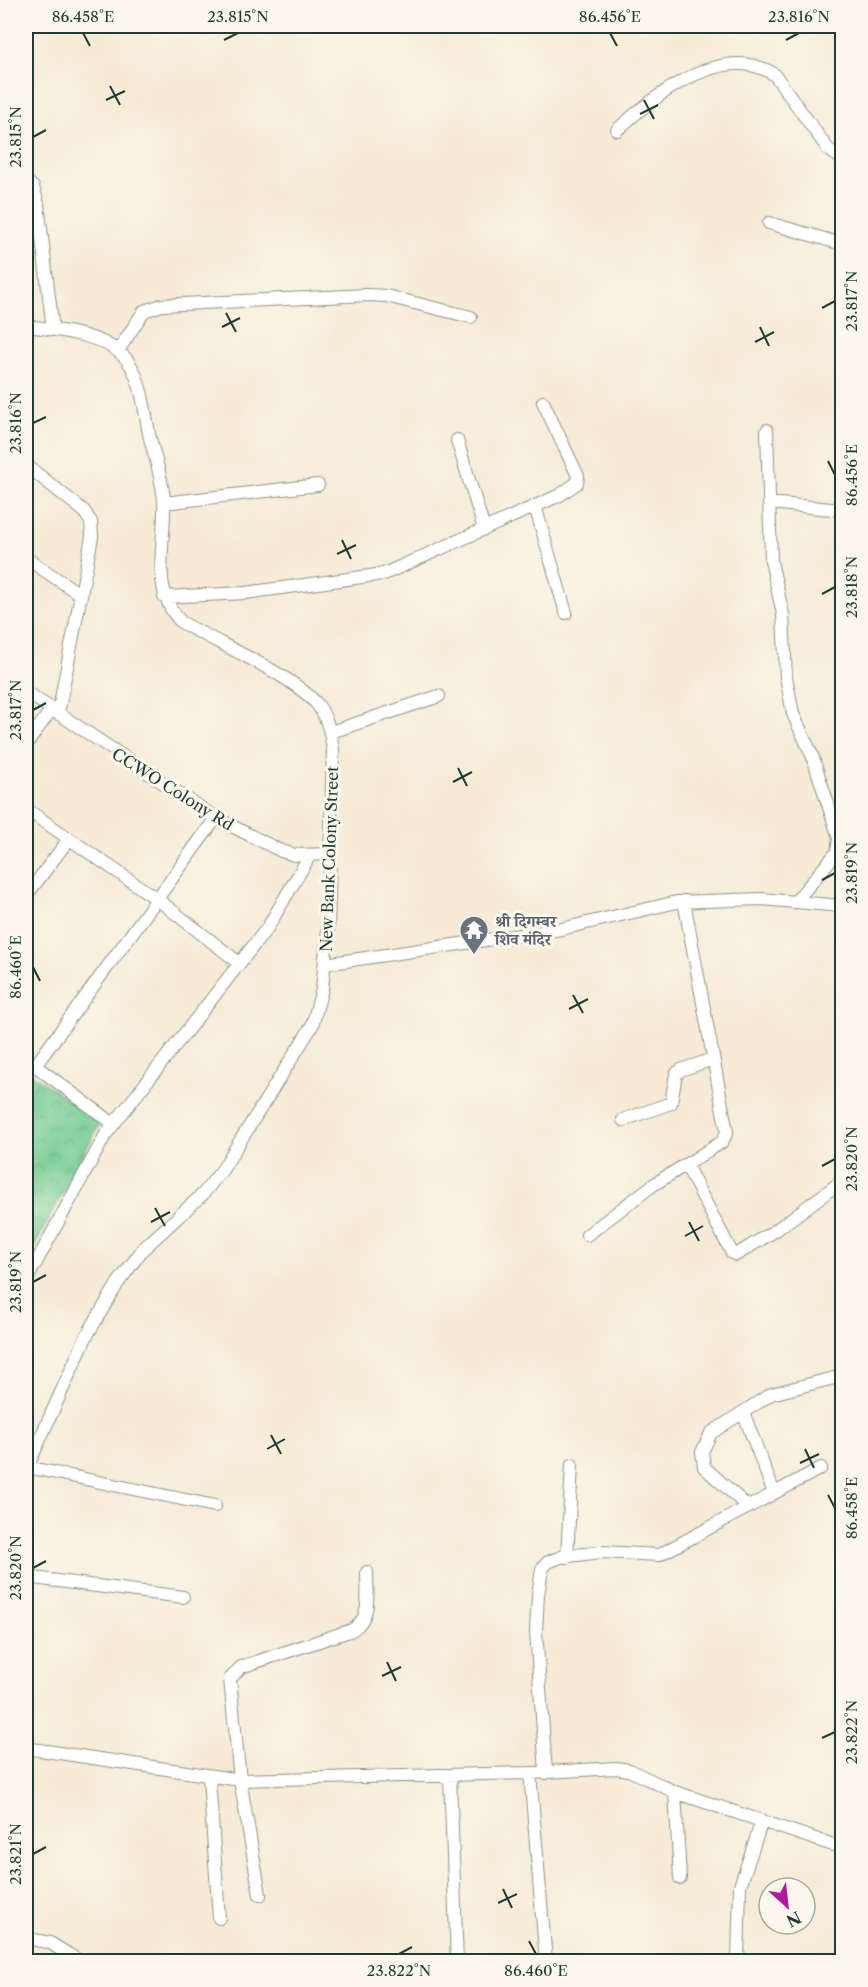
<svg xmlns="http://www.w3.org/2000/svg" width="868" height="1987" font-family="'Libre Caslon Text','Noto Serif Devanagari',serif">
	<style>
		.park { fill: url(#park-crowns); stroke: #488462; stroke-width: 1.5 }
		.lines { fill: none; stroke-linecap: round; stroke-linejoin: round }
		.minor-casing { stroke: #8b9485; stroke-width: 14 }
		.minor { stroke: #fff; stroke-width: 12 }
		.ticks { fill: none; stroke: #1f3d34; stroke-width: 2 }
		.labels { text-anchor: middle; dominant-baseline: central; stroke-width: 6; stroke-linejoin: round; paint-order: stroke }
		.street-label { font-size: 16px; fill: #1f3d34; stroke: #fbf7ec }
		.worship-label { font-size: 16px; font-weight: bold; fill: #5b616d; stroke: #fbf7ec; text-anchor: start }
		.neatline { fill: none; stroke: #1f3d34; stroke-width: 2 }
		.ticks-label { font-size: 15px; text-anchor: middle; fill: #1f3d34 }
	</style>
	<defs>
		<pattern id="park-crowns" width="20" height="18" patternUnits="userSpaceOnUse" patternTransform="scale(1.5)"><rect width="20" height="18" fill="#71ca91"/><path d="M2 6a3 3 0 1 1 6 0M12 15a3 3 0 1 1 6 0" fill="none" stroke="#5ca577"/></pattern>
	</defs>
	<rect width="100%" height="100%" fill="#fbf7ec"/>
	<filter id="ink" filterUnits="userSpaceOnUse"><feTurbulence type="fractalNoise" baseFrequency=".0167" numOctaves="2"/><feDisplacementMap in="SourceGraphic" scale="12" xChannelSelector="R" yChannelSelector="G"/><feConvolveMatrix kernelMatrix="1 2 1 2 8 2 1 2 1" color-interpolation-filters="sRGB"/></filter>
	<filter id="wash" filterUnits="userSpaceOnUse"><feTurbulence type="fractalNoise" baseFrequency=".008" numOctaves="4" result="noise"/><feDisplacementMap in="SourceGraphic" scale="24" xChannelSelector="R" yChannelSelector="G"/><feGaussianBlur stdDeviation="1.35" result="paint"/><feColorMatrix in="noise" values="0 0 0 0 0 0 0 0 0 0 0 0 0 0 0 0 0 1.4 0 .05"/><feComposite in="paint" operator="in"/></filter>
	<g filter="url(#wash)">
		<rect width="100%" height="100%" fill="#f7ead6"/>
		<!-- park -->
		<path class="park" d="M26,1070L100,1123L26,1262Z"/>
	</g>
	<g filter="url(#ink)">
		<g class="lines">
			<!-- minor casing -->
			<g class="minor-casing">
				<path id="minor" d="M617,130C654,96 723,40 775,75L828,149L842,159
					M26,181L33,187L38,204L53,330
					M769,223L842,244
					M26,326C57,330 111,334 130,364C142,384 145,411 149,434C154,456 164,482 164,505C165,547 150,589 181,622C218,644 289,673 316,703C327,716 331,733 333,750L328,928L322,989L312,1026L222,1170L203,1194L143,1249L118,1283L86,1337L26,1470
					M118,351L144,311L162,305L368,295L386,296L471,317
					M842,400V401
					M767,430L771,561L783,614L786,677L793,714L812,755L839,838L837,852L796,901
					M457,440L484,529
					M26,465L84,511L91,522L92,537L58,714
					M164,503L318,485
					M769,503L842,510
					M535,506L566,613
					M26,558L81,595
					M164,597L245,593L384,574L560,495L577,483L578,476L543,402
					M26,692L216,818L281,851L295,855L331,854
					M331,732L439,696
					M26,745L51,710
					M26,809L157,899L238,962
					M26,896L69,839
					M325,964L561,929L677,902L761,899L842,906
					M26,1059L114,1124
					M35,1066L216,818
					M623,1120L671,1103L676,1074L681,1070L713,1059
					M686,1165L732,1253L736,1255L776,1230L842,1181
					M587,1235L653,1185L722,1142L727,1132L684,901
					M26,1281L106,1134L268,927L310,855
					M743,1412L774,1493
					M27,1467L215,1506
					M748,1507L704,1467L702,1452L711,1433L771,1394L842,1376
					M567,1557L572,1465
					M26,1577L183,1597
					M26,1748L240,1780L530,1773L616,1768L629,1770L675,1792L842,1848
					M530,1773L546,1962
					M546,1773L536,1631L538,1595L542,1569L548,1562L561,1557L601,1552L659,1555L821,1468
					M450,1776L457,1962
					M209,1778L219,1918
					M675,1792L680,1878
					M260,1895L240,1780L230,1679L241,1667L352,1630C372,1618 367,1593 367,1572
					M26,1938L50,1943L81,1962
					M738,1962L740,1886L762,1821"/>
			</g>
			<!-- minor -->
			<use href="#minor" class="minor"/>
		</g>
	</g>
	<!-- ticks -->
	<path class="ticks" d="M83,33L90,46M610,33L617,46M224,40L238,33M786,40L799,33M110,86L120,105M106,100L125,91M644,100L654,119M640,114L658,105M33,137L46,130M822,308L835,301M226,313L236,332M222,327L240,318M760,327L769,346M755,342L774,332M33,423L46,417M828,461L835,475M342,540L351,559M337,554L356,545M822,594L835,587M33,710L46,703M458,768L467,786M453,782L472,772M822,880L835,873M33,967L40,981M573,995L583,1013M569,1009L588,999M822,1166L835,1159M155,1208L165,1226M151,1222L170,1212M689,1222L699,1241M685,1236L703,1226M33,1282L46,1275M271,1435L281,1454M267,1449L285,1439M805,1449L814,1468M800,1463L819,1454M828,1495L835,1508M33,1568L46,1561M387,1662L396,1681M382,1676L401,1667M822,1738L835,1732M33,1854L46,1847M503,1889L512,1908M498,1903L517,1894M529,1941L536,1954M399,1954L412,1947"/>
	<!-- icons -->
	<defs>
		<g id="temple-pin" transform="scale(1.5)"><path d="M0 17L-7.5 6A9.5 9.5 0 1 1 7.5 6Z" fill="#6b7280" stroke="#fbf7ec"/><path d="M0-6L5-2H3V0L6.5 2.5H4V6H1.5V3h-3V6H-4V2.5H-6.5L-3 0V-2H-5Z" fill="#fff"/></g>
	</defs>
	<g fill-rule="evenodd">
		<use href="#temple-pin" x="474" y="930"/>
	</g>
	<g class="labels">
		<!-- street labels -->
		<g class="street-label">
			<text transform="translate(173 789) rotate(32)">CCWO Colony Rd</text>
			<text transform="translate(329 859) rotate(-88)">New Bank Colony Street</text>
		</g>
		<!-- worship labels -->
		<g class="worship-label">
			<text x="495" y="921">श्री दिगम्बर<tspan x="495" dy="18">शिव मंदिर</tspan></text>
		</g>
	</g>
	<!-- margin -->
	<rect width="868" height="1987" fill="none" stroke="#fbf7ec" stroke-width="66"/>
	<!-- north arrow -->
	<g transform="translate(787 1906) rotate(153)"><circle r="28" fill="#fbf7ec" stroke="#a3ada2" stroke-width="1.5"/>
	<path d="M0-4.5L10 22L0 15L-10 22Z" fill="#b5179e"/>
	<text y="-9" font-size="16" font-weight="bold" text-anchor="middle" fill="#1f3d34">N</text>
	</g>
	<rect x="33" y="33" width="802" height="1921" class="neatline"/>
	<g class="ticks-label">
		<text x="83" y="22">86.458°E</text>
		<text x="238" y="22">23.815°N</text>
		<text x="610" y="22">86.456°E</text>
		<text x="799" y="22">23.816°N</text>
		<text transform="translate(16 137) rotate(-90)" y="5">23.815°N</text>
		<text transform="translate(852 301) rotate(-90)" y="5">23.817°N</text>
		<text transform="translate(16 423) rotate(-90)" y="5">23.816°N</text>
		<text transform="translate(852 475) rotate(-90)" y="5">86.456°E</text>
		<text transform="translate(852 587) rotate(-90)" y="5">23.818°N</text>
		<text transform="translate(16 710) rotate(-90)" y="5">23.817°N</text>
		<text transform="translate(852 873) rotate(-90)" y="5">23.819°N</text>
		<text transform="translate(16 967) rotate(-90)" y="5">86.460°E</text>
		<text transform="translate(852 1159) rotate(-90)" y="5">23.820°N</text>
		<text transform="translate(16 1282) rotate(-90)" y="5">23.819°N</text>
		<text transform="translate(852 1508) rotate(-90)" y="5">86.458°E</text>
		<text transform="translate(16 1568) rotate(-90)" y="5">23.820°N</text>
		<text transform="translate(852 1732) rotate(-90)" y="5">23.822°N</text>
		<text transform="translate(16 1854) rotate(-90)" y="5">23.821°N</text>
		<text x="399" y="1976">23.822°N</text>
		<text x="536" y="1976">86.460°E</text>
	</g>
</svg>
